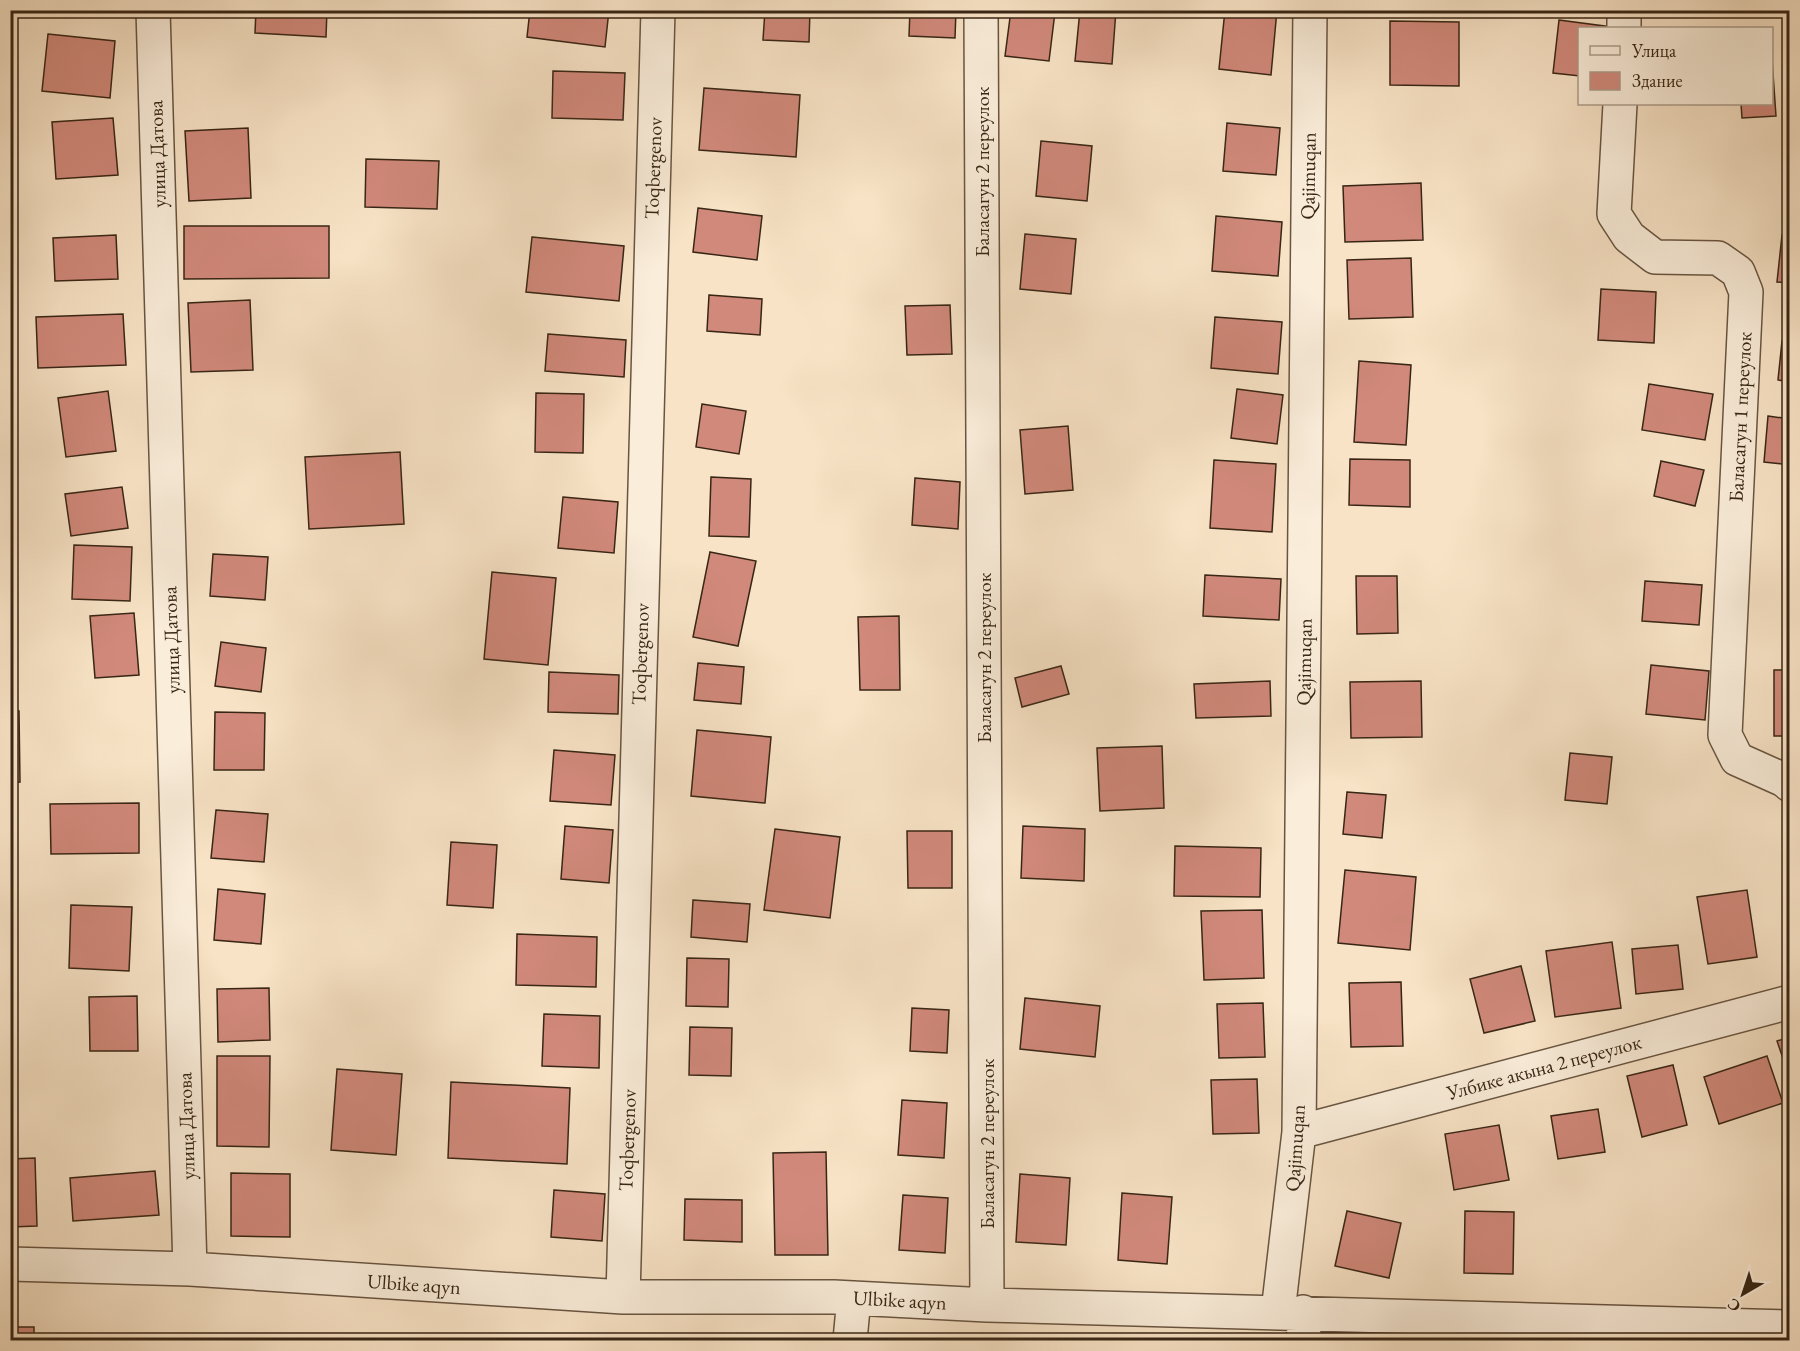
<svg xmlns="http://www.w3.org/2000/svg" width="1800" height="1351" font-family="'EB Garamond',serif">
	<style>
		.building { fill: #d1897b; stroke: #382615; stroke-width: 1.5 }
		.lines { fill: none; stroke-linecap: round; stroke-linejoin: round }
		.minor-casing { stroke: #685541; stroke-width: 36 }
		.minor { stroke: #faedda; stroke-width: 33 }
		.labels { text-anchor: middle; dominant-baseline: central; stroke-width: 4.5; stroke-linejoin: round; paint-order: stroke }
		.street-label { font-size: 20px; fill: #382615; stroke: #faedda }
	</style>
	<rect width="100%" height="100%" fill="#f8e3c6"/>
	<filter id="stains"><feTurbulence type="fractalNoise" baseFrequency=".00333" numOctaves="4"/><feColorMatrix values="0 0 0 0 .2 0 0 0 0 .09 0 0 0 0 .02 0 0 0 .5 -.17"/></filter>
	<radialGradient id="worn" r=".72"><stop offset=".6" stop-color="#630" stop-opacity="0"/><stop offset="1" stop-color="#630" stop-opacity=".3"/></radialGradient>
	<!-- building -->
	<path class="building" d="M256,10H327L326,37L255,33Z
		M530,10H609L605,47L527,37Z
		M765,10H810L809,42L763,40Z
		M910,10H956L955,38L909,36Z
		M1011,10L1055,12L1049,61L1005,56Z
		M1080,10H1116L1112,64L1075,61Z
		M1225,10H1277L1271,75L1219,69Z
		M1559,20L1612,27V28H1580V76L1553,73Z
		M1390,21L1459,22V86L1390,85Z
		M48,34L115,41L110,98L42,91Z
		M1772,59L1776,116L1742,118L1741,104H1772Z
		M553,71L625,73L623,120L552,118Z
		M704,88L800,95L796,157L699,150Z
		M113,118L118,175L56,179L52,122Z
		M1227,123L1280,128L1276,175L1223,171Z
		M248,128L251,198L189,201L185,131Z
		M1041,141L1092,146L1087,201L1036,196Z
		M366,159L439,161L437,209L365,207Z
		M1421,183L1423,240L1345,242L1343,186Z
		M698,208L762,216L757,260L693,252Z
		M1216,216L1282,222L1278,276L1212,271Z
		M184,226H329V278L184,279Z
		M1025,234L1076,239L1071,294L1020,289Z
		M116,235L118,279L55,281L53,238Z
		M1782,235L1790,236V283L1777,282Z
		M532,237L624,246L619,301L526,292Z
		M1411,258L1413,317L1349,319L1347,260Z
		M1601,289L1656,292L1654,343L1598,340Z
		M709,295L762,299L760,335L707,331Z
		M250,300L253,370L191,372L188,303Z
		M950,305L952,354L907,355L905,306Z
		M123,314L126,365L38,368L36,317Z
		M1215,317L1282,322L1278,374L1211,368Z
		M548,334L626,340L624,377L545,371Z
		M1782,341L1790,342V382L1778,380Z
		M1359,361L1411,365L1406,445L1354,442Z
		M1649,384L1713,394L1705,440L1642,430Z
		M1237,389L1283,395L1277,444L1231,438Z
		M108,391L116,451L66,457L58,398Z
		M536,393L584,394L583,453L535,452Z
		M702,404L746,411L739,454L696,447Z
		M1768,416L1790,419V465L1764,462Z
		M1068,426L1073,490L1025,494L1020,430Z
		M400,452L404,524L309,529L305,457Z
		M1350,459L1410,460V507L1349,505Z
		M1214,460L1276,464L1272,532L1210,528Z
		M1661,461L1704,470L1695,506L1654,496Z
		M711,477L751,479L749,537L709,536Z
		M915,478L960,482L958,529L912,525Z
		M122,487L128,528L71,536L65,494Z
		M563,497L618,502L614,553L558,548Z
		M74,545L132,547L130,601L72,599Z
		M710,552L756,561L738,646L693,637Z
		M213,554L268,557L265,600L210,596Z
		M492,572L556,578L548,665L484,659Z
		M1205,575L1281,579L1279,620L1203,616Z
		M1356,576H1397L1398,633L1357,634Z
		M1645,581L1702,585L1699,625L1642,621Z
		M134,613L139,675L95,678L90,616Z
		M899,616L900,690H860L858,617Z
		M221,642L266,648L261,692L215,686Z
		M698,663L744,667L741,704L694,700Z
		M1651,665L1709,671L1705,720L1646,714Z
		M1061,666L1069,694L1022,707L1015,678Z
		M1774,670H1790V736H1774Z
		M549,672L619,675L618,714L548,712Z
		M1270,681L1271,716L1196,718L1194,684Z
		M1421,681L1422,737L1351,738L1350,682Z
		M10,711H19L20,782L10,783Z
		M215,712L265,713L264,770H214Z
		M697,730L771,737L765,803L691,796Z
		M1162,746L1164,808L1100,811L1097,748Z
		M554,750L615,755L611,805L550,801Z
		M1570,753L1612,757L1607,804L1565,800Z
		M1347,792L1386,795L1382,838L1343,834Z
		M139,803V853L51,854L50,804Z
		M216,810L268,814L264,862L211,858Z
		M565,826L613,830L609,883L561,879Z
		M1023,826L1085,829L1084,881L1021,878Z
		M775,829L840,837L830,918L764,910Z
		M907,831H952V888H908Z
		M451,842L497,845L493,908L447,905Z
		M1175,846L1261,848L1260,897L1174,896Z
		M1345,870L1416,877L1410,950L1338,943Z
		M218,889L265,894L261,944L214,940Z
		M1747,890L1757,957L1708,964L1697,897Z
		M693,900L750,904L747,942L691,937Z
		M71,905L132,907L129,971L69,968Z
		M1262,910L1264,978L1204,980L1201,911Z
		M517,934L597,937L596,987L516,985Z
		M1612,942L1621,1008L1555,1017L1546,951Z
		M1678,945L1683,989L1636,994L1632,949Z
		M687,958L729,959L728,1007L686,1006Z
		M1521,966L1535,1021L1484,1033L1470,979Z
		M1401,982L1403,1046L1351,1047L1349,983Z
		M269,988L270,1040L218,1042L217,989Z
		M137,996L138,1051H90L89,997Z
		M1025,998L1100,1006L1095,1057L1020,1049Z
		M1263,1003L1265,1057L1219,1058L1217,1004Z
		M912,1008L949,1010L947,1053L910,1051Z
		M544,1014L600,1016L599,1068L542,1066Z
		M690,1027L732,1028L731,1076L689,1075Z
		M1790,1037V1079L1777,1041Z
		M217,1056H270L269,1147L217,1146Z
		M1767,1056L1783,1103L1719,1124L1704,1077Z
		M1673,1065L1687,1125L1642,1137L1627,1076Z
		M337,1069L402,1074L396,1155L331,1150Z
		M1257,1079L1259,1133L1213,1134L1211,1080Z
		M451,1082L570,1088L567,1164L448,1158Z
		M902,1100L947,1103L944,1158L898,1155Z
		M1598,1109L1605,1152L1558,1159L1551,1116Z
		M1499,1125L1509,1180L1454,1190L1445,1134Z
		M826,1152L828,1255H775L773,1153Z
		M35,1158L37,1226L10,1227V1159Z
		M155,1171L159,1215L73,1221L70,1178Z
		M231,1173L290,1174V1237L231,1236Z
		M1020,1174L1070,1178L1066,1245L1016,1242Z
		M554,1190L605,1194L602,1241L551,1237Z
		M1122,1193L1172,1197L1167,1264L1118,1260Z
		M903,1195L948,1198L945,1253L899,1250Z
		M685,1199L742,1200V1242L684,1240Z
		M1347,1211L1401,1223L1389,1278L1335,1266Z
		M1465,1211L1514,1212L1513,1274L1464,1273Z
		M10,1327H34V1340H10Z
		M389,1337L434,1340H388Z"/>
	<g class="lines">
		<!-- minor casing -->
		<g class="minor-casing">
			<path id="minor" d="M153,10L190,1269
				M981,10L987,1305
				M1624,28V10
				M1620,104L1614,214L1629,237L1655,257L1718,258L1738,272L1746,292L1725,735L1737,759L1784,780L1790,785
				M1299,1132L1790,1002
				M10,1264L190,1269L623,1297H834L987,1305L1790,1327
				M623,1297L658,10
				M1278,1312L1299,1132L1310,10
				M1303,1312L1304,1340
				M850,1340L854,1298"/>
		</g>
		<!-- minor -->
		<use href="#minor" class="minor"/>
	</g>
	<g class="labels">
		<!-- street labels -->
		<g class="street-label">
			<text transform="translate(157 154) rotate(-92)">улица Датова</text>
			<text transform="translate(653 168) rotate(-88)">Toqbergenov</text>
			<text transform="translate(982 172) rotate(-90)">Баласагун 2 переулок</text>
			<text transform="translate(1308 176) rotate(-89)">Qajimuqan</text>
			<text transform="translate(1740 417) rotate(-87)">Баласагун 1 переулок</text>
			<text transform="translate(171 640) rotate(-92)">улица Датова</text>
			<text transform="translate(640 654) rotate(-88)">Toqbergenov</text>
			<text transform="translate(984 658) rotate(-90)">Баласагун 2 переулок</text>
			<text transform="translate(1304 662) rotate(-89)">Qajimuqan</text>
			<text transform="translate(1544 1067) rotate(-15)">Улбике акына 2 переулок</text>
			<text transform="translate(186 1126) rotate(-92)">улица Датова</text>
			<text transform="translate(627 1140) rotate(-88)">Toqbergenov</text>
			<text transform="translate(987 1144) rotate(-90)">Баласагун 2 переулок</text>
			<text transform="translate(1295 1148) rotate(-86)">Qajimuqan</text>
			<text transform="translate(414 1284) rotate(4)">Ulbike aqyn</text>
			<text transform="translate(900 1300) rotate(3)">Ulbike aqyn</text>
		</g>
	</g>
	<!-- margin -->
	<rect width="1800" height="1351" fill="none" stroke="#f8e3c6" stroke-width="36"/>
	<rect x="12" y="12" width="1776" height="1327" fill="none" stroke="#382615" stroke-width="3"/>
	<rect x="18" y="18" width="1764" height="1315" fill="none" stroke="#382615" stroke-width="1.5"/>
	<!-- legend -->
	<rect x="1578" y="27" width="195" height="78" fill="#faedda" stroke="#ac9d8b" stroke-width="1.5"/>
	<rect x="1590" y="46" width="30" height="9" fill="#faedda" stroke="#ac9d8b" stroke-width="1.5"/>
	<text x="1632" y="57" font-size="18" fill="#382615">Улица</text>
	<rect x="1590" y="72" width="30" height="18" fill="#d1897b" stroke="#ac9d8b" stroke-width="1.5"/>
	<text x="1632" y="87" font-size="18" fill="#382615">Здание</text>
	<!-- north arrow -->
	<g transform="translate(1743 1294) rotate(219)" stroke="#faedda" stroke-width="4.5" paint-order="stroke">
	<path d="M0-4.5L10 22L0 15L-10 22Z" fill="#382615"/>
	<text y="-9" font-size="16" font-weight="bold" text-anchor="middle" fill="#382615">С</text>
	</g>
	<rect width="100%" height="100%" filter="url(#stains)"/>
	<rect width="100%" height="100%" fill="url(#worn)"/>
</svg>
